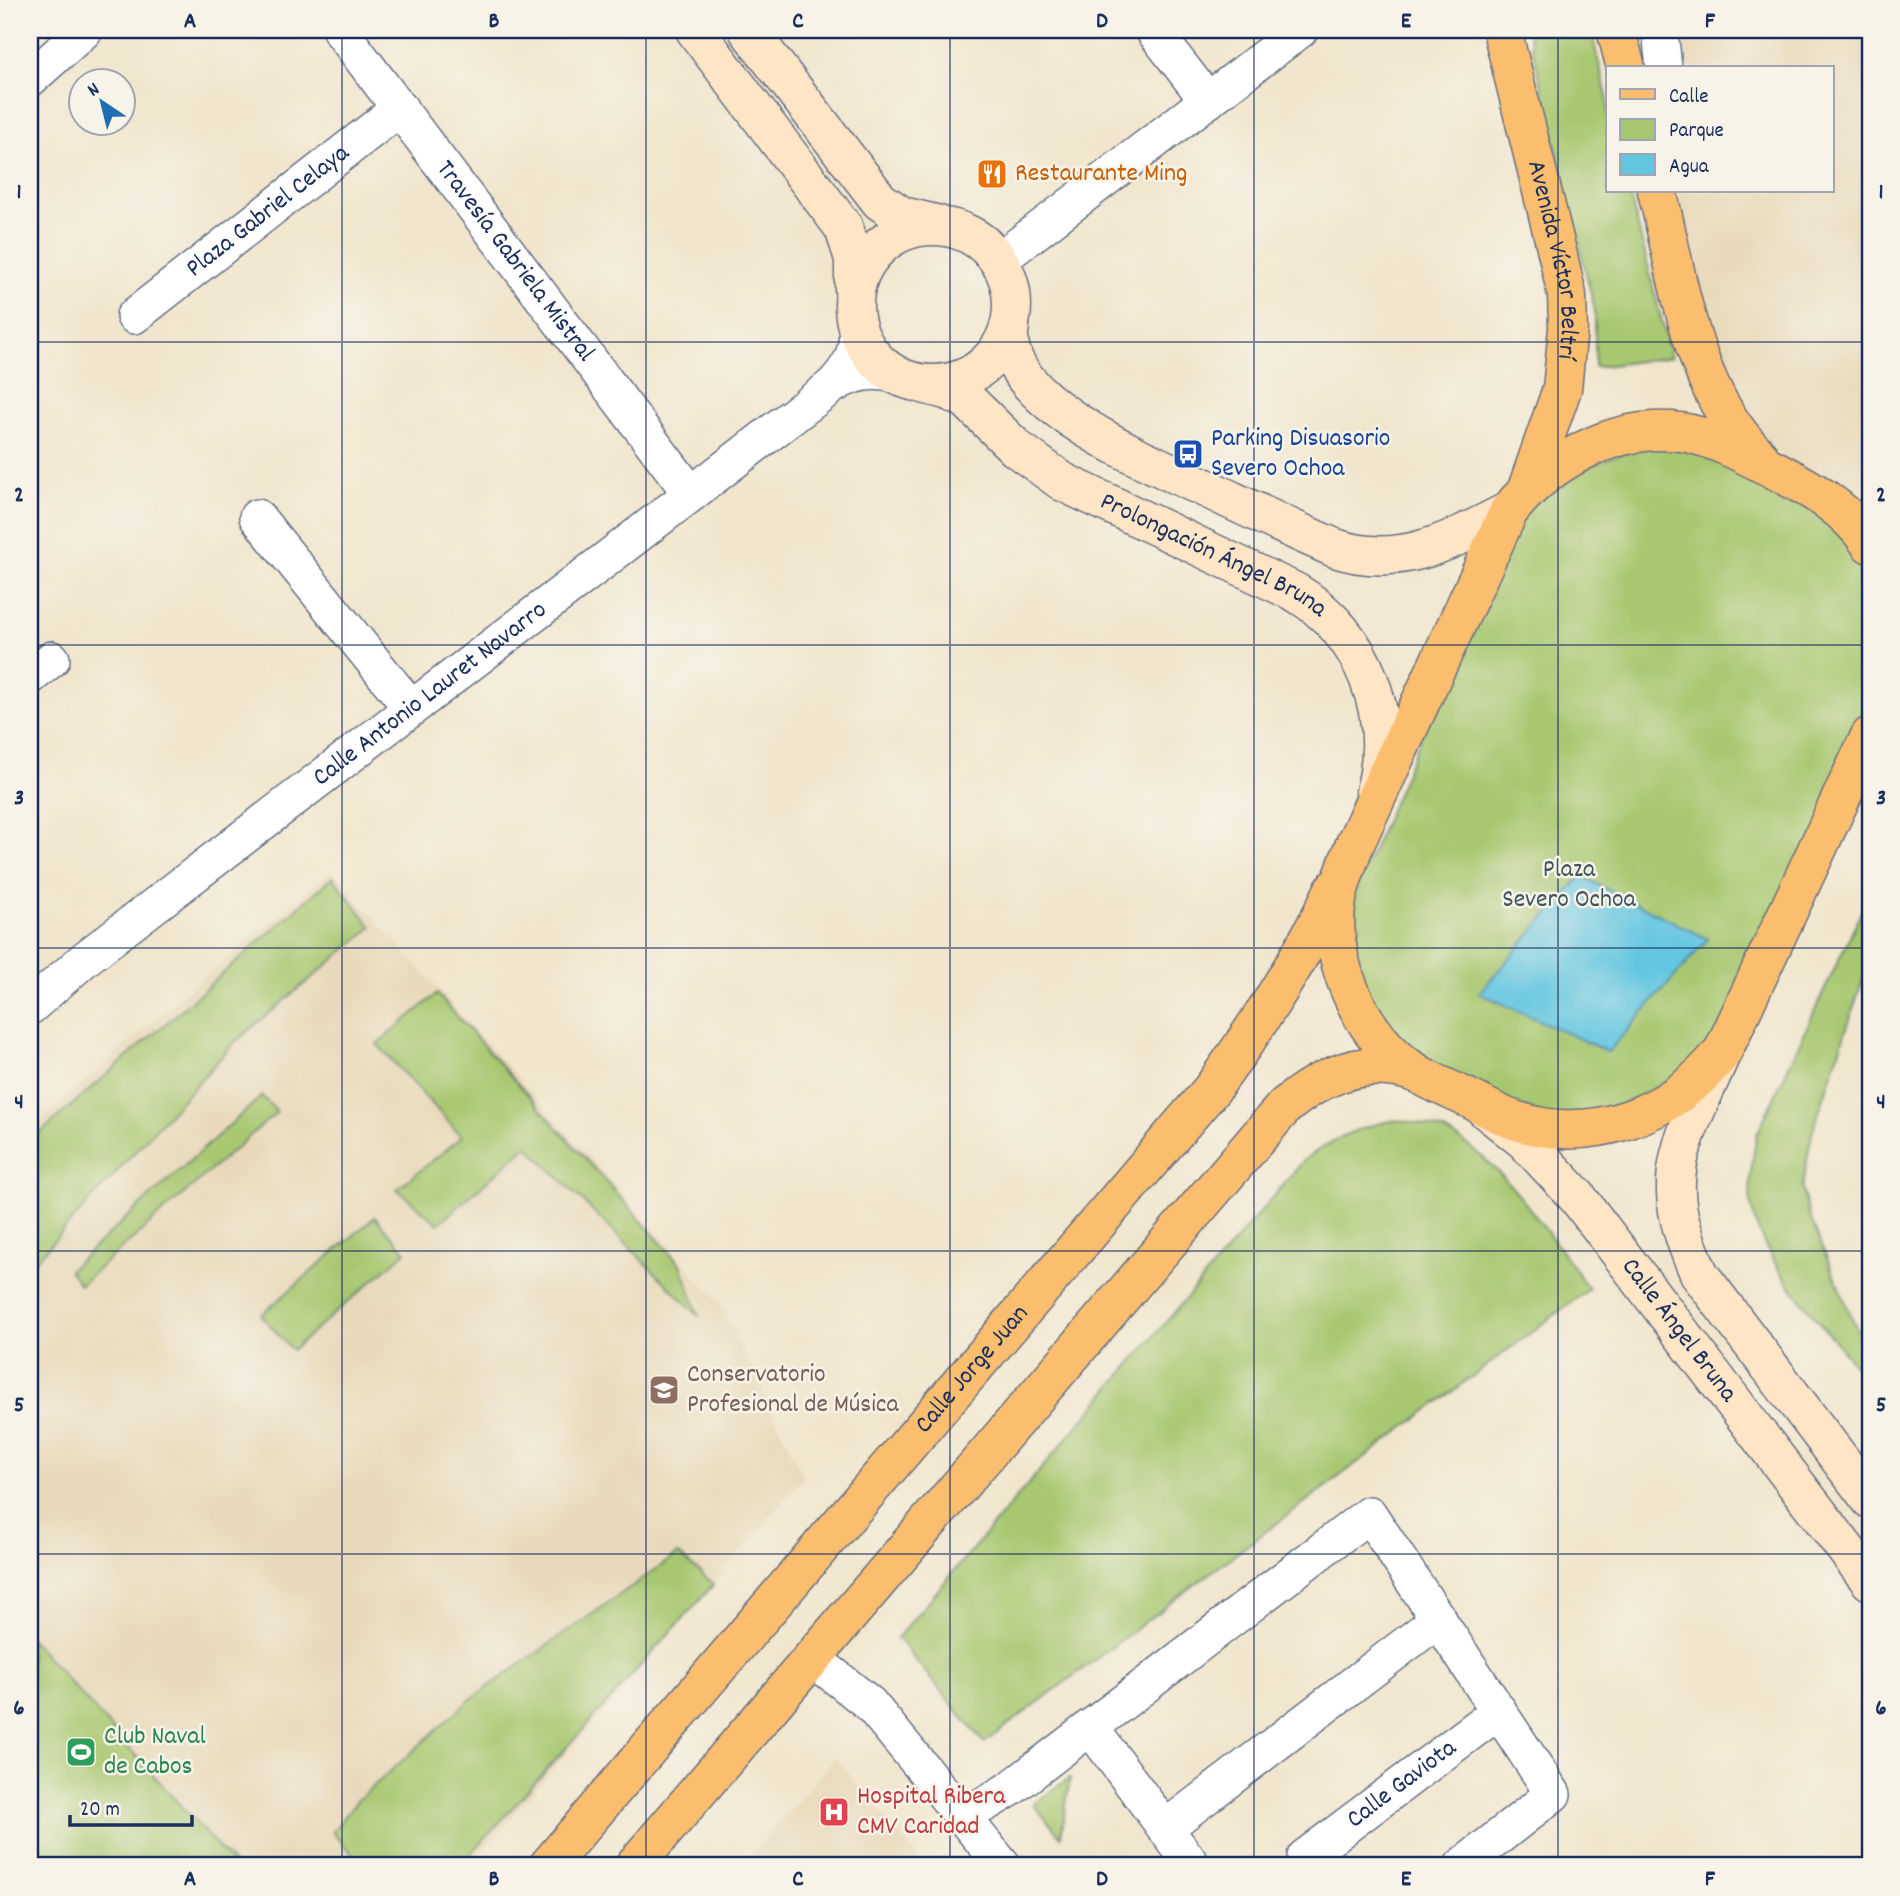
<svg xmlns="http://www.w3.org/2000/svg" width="1900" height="1896" font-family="Dekko,sans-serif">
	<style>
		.built { fill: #e8d9ba }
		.green { fill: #a7c76f; stroke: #617b66; stroke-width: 2 }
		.water { fill: #63c6e1; stroke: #3f7aa0; stroke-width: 2 }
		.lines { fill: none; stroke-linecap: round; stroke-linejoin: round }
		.street-casing { stroke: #666f85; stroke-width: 38 }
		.secondary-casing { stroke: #666f85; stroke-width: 41 }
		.primary-casing { stroke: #666f85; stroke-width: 41 }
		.street { stroke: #fff; stroke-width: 35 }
		.secondary { stroke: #fde5c5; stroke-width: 38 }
		.primary { stroke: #fbbe6e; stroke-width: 38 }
		.grid { fill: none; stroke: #1b2f5e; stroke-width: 2; stroke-opacity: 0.55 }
		.labels { text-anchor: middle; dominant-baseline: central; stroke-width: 5; stroke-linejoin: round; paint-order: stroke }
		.food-label { font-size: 26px; fill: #c56008; stroke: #f7f3e8; text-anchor: start }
		.street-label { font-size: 26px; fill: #1b2f5e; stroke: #f7f3e8 }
		.transit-label { font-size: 26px; fill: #164399; stroke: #f7f3e8; text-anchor: start }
		.park-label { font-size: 26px; fill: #3e5562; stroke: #f7f3e8 }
		.education-label { font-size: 26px; fill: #785e54; stroke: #f7f3e8; text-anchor: start }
		.leisure-label { font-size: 26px; fill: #27864d; stroke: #f7f3e8; text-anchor: start }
		.health-label { font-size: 26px; fill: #be3a42; stroke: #f7f3e8; text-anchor: start }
		.neatline { fill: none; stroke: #1b2f5e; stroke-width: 2.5 }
		.grid-label { font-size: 23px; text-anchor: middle; font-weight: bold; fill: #1b2f5e }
	</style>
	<rect width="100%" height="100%" fill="#f7f3e8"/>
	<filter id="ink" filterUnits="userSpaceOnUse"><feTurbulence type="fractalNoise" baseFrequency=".0143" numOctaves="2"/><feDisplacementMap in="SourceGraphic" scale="14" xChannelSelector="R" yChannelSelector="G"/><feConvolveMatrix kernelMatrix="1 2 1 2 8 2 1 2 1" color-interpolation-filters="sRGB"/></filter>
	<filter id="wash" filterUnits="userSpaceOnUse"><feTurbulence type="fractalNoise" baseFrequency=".00686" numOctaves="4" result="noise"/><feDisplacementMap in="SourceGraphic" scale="28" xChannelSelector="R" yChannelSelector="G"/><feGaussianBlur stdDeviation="1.57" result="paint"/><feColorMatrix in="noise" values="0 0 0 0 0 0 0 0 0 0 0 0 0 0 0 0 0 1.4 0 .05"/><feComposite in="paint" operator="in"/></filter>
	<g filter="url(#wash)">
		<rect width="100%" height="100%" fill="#f1e6cd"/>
		<!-- built -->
		<path class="built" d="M1660,30H1870V502L1846,500L1727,419L1677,191H1832V68H1664Z
			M332,871L719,1302L804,1477L470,1866H235L30,1638V1130L187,991Z
			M835,1757L925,1866H742Z"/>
		<!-- green -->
		<path class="green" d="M1528,30H1591L1608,101V191H1629L1671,357L1595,367V311Z
			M1680,432L1870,544V736L1723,1051L1580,1128L1400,1060L1337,934L1527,489Z
			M333,877L372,927L234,1043L30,1267V1142Z
			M1870,893V958L1812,1133L1802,1189L1810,1218L1861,1339L1856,1367C1821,1323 1764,1265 1752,1210C1747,1185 1753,1159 1757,1134Z
			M437,994L681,1265L699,1316L527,1146L438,1224L397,1189L462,1137L377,1044Z
			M262,1096L277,1112L80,1285L69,1270Z
			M1397,1120C1413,1122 1429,1125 1444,1131C1499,1155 1553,1241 1589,1289L984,1743L897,1638L1305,1159C1337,1137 1358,1126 1397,1120Z
			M375,1217L406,1252L292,1350L261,1315Z
			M678,1554L714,1584L460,1866H363L332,1832L357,1801L471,1699Z
			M30,1638L235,1866H30Z
			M1070,1778L1061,1837L1033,1804Z"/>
		<!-- water -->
		<path class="water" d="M1581,876L1708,939L1608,1052L1479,993Z"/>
	</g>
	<g filter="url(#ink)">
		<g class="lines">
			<!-- street casing -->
			<g class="street-casing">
				<g id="street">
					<path id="s1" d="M340,30L691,494"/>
					<path d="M1153,30L1208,101"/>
					<path d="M1660,30L1664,68"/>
					<path d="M30,79L85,30"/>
					<path d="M999,260L1300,30"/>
					<path id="s2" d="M134,316L400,108"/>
					<path d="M832,386C850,367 859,352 856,325"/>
					<path d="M257,517L411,708"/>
					<path d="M30,677L52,659"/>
					<path id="s3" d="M30,1007L86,958L832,386C852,373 873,368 897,376"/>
					<path d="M812,1658L870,1704L1003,1866"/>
					<path d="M1090,1727L1193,1866"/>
					<path d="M963,1817L1010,1789L1369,1514L1553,1794L1462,1866"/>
					<path d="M1165,1828L1439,1619"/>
					<path id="s4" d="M1305,1857L1499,1711"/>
				</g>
			</g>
			<!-- secondary casing -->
			<g class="secondary-casing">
				<g id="secondary">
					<path d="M695,30L844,228L854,259V291"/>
					<path d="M748,30L880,201L902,216L939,225"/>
					<circle cx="933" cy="305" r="79"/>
					<path d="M1010,326C994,402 1159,466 1214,492C1254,511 1295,531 1335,548C1400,570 1452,540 1509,511"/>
					<path id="s5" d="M923,384L946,390L966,399L1016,448L1063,482L1295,592C1364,632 1395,715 1375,792"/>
					<path d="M1721,1054C1681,1146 1654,1177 1700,1275L1870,1499"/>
					<path id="s6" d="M1486,1110L1525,1141L1578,1198L1870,1581"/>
				</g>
			</g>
			<!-- primary casing -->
			<g class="primary-casing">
				<g id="primary">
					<path id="s7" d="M1502,30L1555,243L1567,295L1568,328L1562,389L1527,489"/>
					<path d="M1616,30L1626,68"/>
					<path d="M1657,191C1679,279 1691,392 1759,456"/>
					<path d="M1870,544C1847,508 1811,489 1775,470C1745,455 1714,437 1681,432C1614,424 1549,461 1509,511L1354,846C1347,866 1338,886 1336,907C1330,961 1358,1024 1398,1059C1418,1077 1444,1087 1468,1098C1482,1105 1496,1113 1511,1119C1590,1147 1673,1115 1723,1051L1870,736"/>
					<path id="s8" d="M548,1866L1212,1089C1258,1025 1301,960 1334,889"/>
					<path d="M634,1866L1284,1107C1323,1074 1367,1055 1418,1074"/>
				</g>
			</g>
			<!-- street -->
			<use href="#street" class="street"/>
			<!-- secondary -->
			<use href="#secondary" class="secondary"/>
			<!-- primary -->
			<use href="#primary" class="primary"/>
		</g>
	</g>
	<!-- grid -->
	<path class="grid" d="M342,30V1866M646,30V1866M950,30V1866M1254,30V1866M1558,30V1866M30,342H1870M30,645H1870M30,948H1870M30,1251H1870M30,1554H1870"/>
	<!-- icons -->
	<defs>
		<g id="restaurant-square" transform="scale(1.575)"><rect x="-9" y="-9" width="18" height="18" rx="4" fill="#e8710a" stroke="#f7f3e8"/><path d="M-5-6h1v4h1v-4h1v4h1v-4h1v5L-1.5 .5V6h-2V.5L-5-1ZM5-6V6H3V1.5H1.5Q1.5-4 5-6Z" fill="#fff"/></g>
		<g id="bus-square" transform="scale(1.575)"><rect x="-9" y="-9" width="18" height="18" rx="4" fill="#1a4fb4" stroke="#f7f3e8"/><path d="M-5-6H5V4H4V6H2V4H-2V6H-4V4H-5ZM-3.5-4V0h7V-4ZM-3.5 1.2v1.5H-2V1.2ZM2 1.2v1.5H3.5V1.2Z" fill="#fff"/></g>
		<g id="university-square" transform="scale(1.575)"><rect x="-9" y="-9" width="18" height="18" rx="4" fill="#8d6e63" stroke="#f7f3e8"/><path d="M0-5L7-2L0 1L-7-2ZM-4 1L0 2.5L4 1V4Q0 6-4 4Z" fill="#fff"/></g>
		<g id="stadium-square" transform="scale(1.575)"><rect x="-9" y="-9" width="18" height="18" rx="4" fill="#2e9e5b" stroke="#f7f3e8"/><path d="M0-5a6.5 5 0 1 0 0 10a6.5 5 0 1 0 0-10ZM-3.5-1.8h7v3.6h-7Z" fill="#fff"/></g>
		<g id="hospital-square" transform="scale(1.575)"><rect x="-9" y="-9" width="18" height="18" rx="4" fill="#e0444e" stroke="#f7f3e8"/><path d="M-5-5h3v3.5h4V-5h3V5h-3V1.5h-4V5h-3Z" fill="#fff"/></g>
	</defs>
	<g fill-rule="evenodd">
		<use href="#restaurant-square" x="992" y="174"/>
		<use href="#bus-square" x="1188" y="454"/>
		<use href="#university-square" x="664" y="1390"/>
		<use href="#stadium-square" x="81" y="1752"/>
		<use href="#hospital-square" x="834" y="1812"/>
	</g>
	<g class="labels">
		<!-- food labels -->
		<g class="food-label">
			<text x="1015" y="174">Restaurante Ming</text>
		</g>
		<!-- street labels -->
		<g class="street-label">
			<text stroke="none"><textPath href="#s2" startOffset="170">Plaza Gabriel Celaya</textPath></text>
			<text stroke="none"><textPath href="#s1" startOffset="290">Travesía Gabriela Mistral</textPath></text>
			<text stroke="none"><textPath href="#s7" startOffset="236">Avenida Víctor Beltrí</textPath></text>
			<text stroke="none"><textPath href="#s5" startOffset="341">Prolongación Ángel Bruna</textPath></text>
			<text stroke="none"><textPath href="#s3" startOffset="508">Calle Antonio Lauret Navarro</textPath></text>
			<text stroke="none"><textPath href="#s6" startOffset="294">Calle Ángel Bruna</textPath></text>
			<text stroke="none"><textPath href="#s8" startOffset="653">Calle Jorge Juan</textPath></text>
			<text stroke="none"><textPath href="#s4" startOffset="121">Calle Gaviota</textPath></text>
		</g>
		<!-- transit labels -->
		<g class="transit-label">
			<text x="1211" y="439">Parking Disuasorio<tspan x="1211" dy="30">Severo Ochoa</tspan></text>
		</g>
		<!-- park labels -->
		<g class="park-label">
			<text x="1569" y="870">Plaza<tspan x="1569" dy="30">Severo Ochoa</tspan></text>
		</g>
		<!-- education labels -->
		<g class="education-label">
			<text x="687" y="1375">Conservatorio<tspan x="687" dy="30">Profesional de Música</tspan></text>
		</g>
		<!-- leisure labels -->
		<g class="leisure-label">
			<text x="104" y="1737">Club Naval<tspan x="104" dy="30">de Cabos</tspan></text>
		</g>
		<!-- health labels -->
		<g class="health-label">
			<text x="857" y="1797">Hospital Ribera<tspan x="857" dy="30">CMV Caridad</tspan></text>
		</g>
	</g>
	<!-- margin -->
	<rect width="1900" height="1896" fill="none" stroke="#f7f3e8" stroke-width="77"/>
	<!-- legend -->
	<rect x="1606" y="66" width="228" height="126" fill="#f7f3e8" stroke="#9fa5b1" stroke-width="2"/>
	<rect x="1620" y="89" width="35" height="10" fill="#fbbe6e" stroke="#9fa5b1" stroke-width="2"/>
	<text x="1669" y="102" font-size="21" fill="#1b2f5e">Calle</text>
	<rect x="1620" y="119" width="35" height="21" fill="#a7c76f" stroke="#9fa5b1" stroke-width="2"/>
	<text x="1669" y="136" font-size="21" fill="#1b2f5e">Parque</text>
	<rect x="1620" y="154" width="35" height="21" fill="#63c6e1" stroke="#9fa5b1" stroke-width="2"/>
	<text x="1669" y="172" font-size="21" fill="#1b2f5e">Agua</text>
	<!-- north arrow -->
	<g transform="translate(102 102) rotate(325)"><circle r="33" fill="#f7f3e8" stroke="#9fa5b1" stroke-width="2"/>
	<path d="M0-5L12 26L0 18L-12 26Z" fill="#1f6fb2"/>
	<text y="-10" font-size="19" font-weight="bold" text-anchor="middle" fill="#1b2f5e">N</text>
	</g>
	<!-- scale -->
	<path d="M70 1815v10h122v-10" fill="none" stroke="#1b2f5e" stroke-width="3.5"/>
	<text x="80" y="1815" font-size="21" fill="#1b2f5e" stroke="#f7f3e8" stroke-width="5" paint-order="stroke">20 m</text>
	<rect x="38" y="38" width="1824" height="1819" class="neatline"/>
	<g class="grid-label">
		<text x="190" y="27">A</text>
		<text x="494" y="27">B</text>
		<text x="798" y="27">C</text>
		<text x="1102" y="27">D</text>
		<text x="1406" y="27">E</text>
		<text x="1710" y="27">F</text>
		<text x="19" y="198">1</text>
		<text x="1881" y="198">1</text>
		<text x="19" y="501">2</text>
		<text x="1881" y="501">2</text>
		<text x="19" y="804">3</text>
		<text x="1881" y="804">3</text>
		<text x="19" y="1108">4</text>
		<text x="1881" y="1108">4</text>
		<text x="19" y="1411">5</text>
		<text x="1881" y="1411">5</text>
		<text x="19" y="1714">6</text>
		<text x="1881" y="1714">6</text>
		<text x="190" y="1885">A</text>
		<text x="494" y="1885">B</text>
		<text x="798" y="1885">C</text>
		<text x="1102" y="1885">D</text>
		<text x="1406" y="1885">E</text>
		<text x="1710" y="1885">F</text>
	</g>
</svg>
